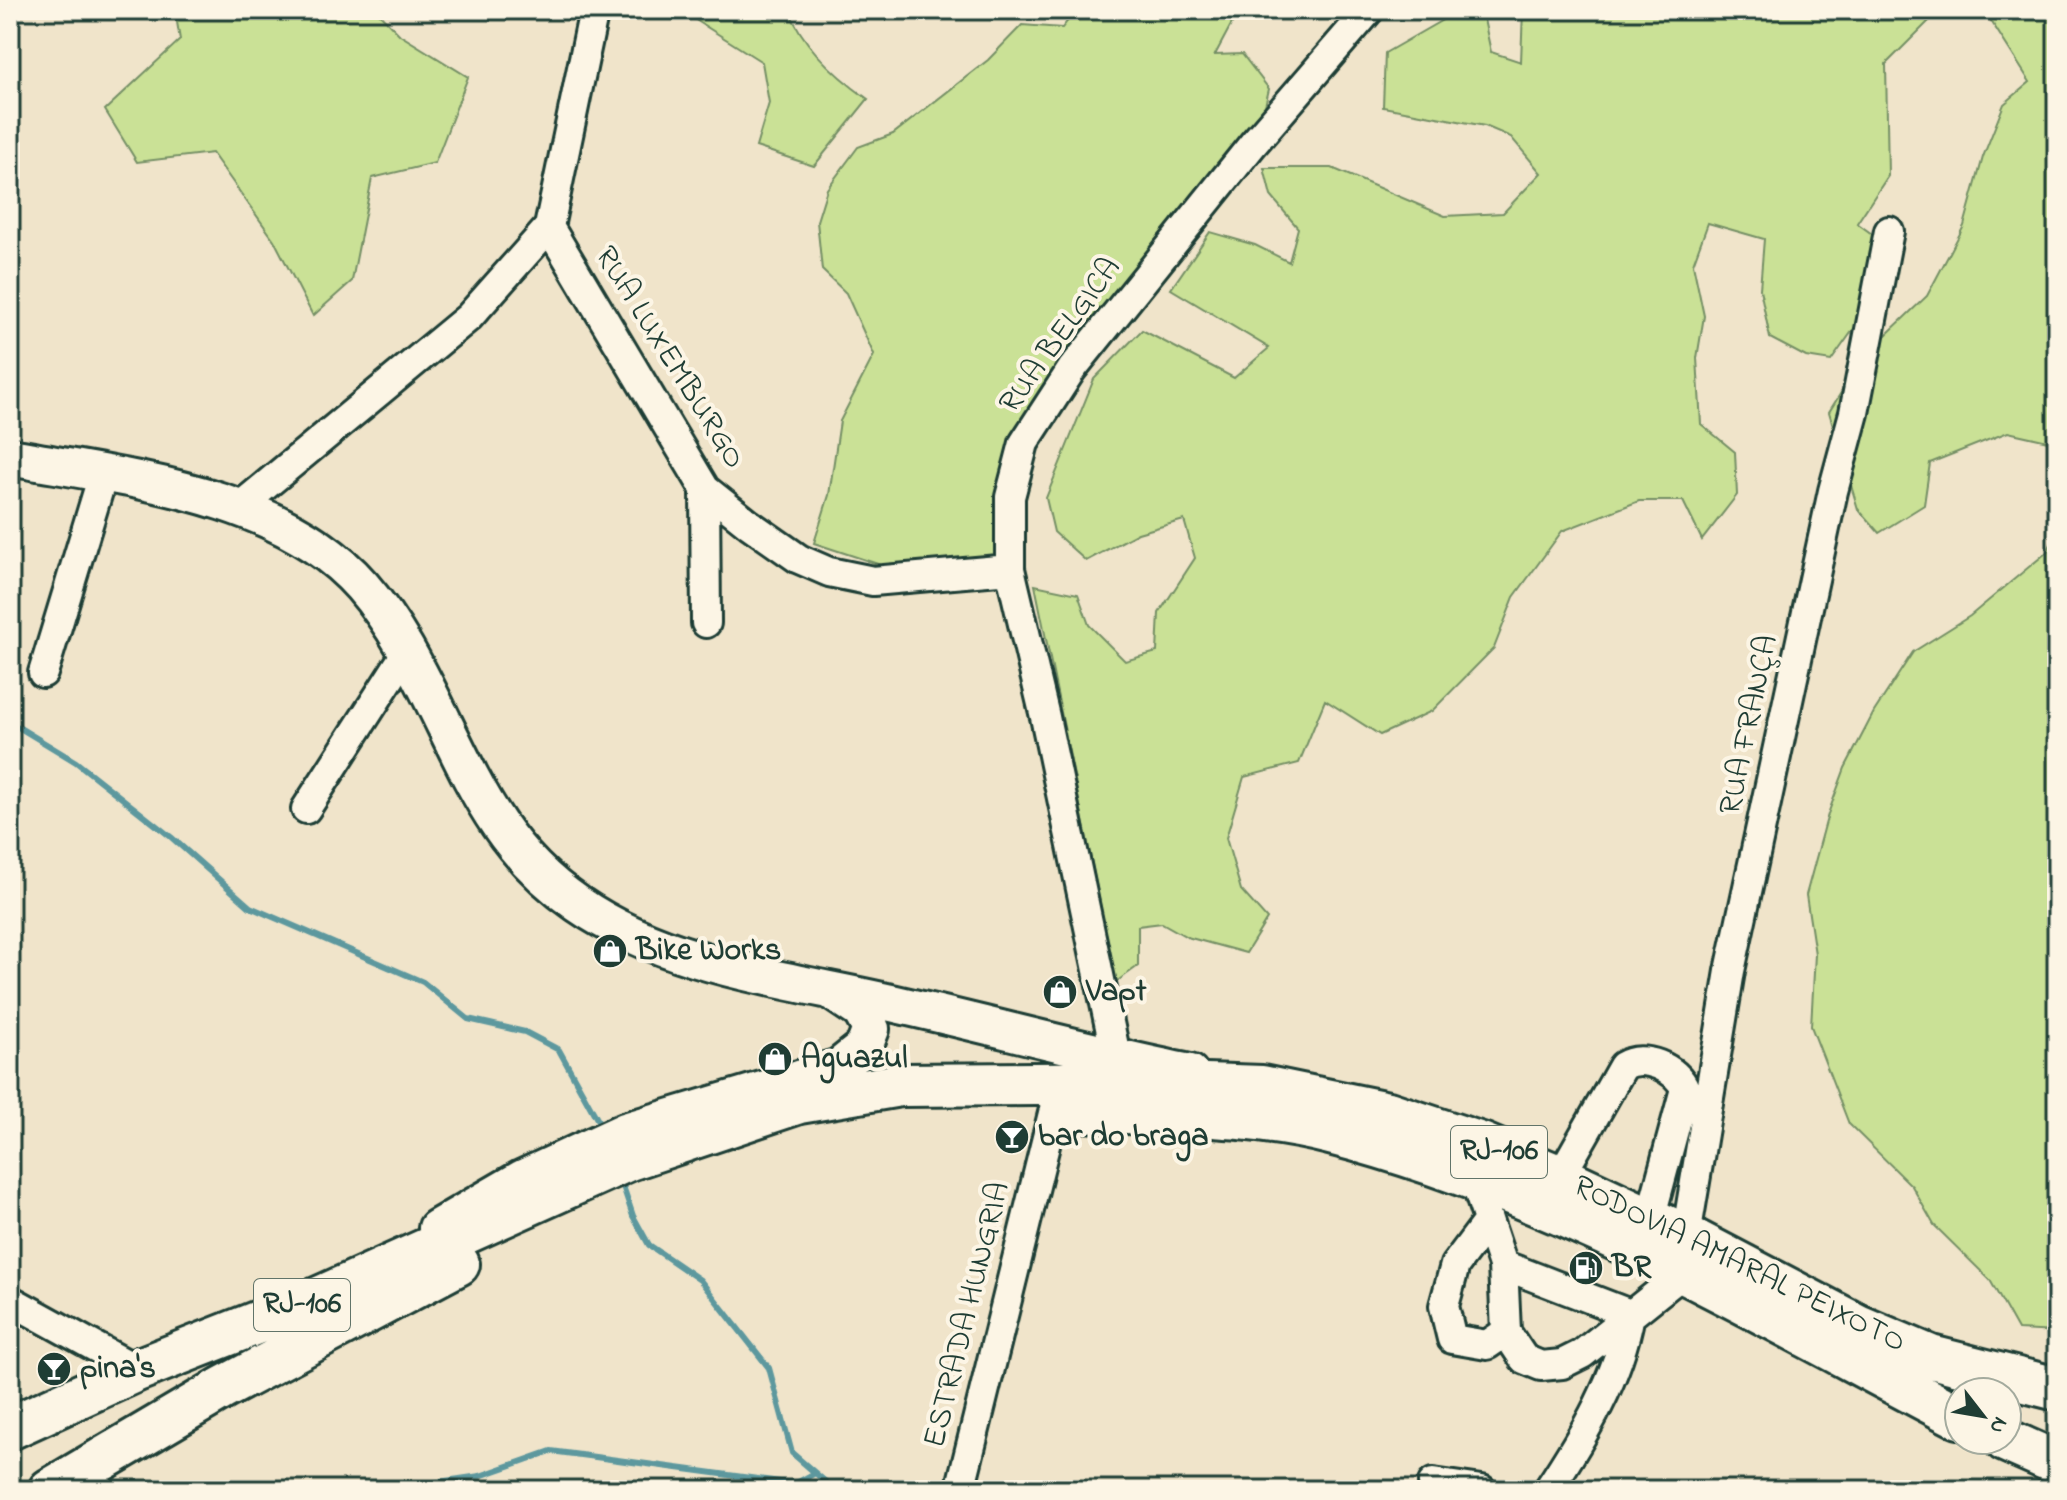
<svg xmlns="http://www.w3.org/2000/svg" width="2067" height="1500" font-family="'Indie Flower',sans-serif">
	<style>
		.green { fill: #cae196; stroke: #748f65; stroke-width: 2 }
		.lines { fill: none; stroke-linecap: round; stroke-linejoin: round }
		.stream { stroke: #5d989e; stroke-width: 6 }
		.minor-casing { stroke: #1f3d34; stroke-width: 34 }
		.major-casing { stroke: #1f3d34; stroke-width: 42 }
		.highway-casing { stroke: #1f3d34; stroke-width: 48 }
		.minor { stroke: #fcf5e5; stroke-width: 28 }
		.major { stroke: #fcf5e5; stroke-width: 36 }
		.highway { stroke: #fcf5e5; stroke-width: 42 }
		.labels { text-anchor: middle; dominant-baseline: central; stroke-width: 8; stroke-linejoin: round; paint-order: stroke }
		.shield { fill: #fcf5e5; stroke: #617469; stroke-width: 2 }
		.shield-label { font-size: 30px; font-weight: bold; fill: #1f3d34 }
		.street-label { font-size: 32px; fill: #1f3d34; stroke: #fcf5e5 }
		.poi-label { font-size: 32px; font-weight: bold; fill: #1f3d34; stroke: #fcf5e5; text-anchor: start }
	</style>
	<rect width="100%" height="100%" fill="#f0e4ca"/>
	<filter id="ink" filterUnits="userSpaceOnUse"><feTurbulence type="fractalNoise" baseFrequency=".0125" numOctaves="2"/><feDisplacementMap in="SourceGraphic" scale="16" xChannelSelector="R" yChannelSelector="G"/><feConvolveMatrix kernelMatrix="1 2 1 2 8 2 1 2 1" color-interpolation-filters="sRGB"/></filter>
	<g filter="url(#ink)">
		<!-- green -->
		<path class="green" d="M175,10H376L400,35L468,77L435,163L372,178L352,281L313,316L274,240L212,153L137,162L105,110L180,40Z
			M680,10H789C803,47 837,77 868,99L814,166L756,147L769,103L762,62Z
			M1076,10H1239L1215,55L1242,54L1269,89L1260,127L1084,330L1022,435L995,561L896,570L814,543L829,495L840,421L874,355L846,293L822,270L817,221L827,189L858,147L893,134L988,60L1022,25L1062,28Z
			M1460,10H1482L1491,52L1521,62L1523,10H1940L1886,64L1888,176L1857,223L1891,248L1882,289L1831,361L1806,357L1770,338L1760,289L1764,239L1708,223L1693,264L1704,316L1697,358L1701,424L1735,452L1737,495L1702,540L1683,501H1639L1562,531L1514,597L1494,648L1432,711L1380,735L1325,700L1299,763L1244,777L1226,838L1241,890L1267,919L1246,953L1187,937L1162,923L1138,926V966L1116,982L1035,585L1078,594L1089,625L1125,661L1157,652L1159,613L1195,558L1184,520L1138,533L1086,561L1054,532L1046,498L1094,379L1142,330L1234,378L1269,348L1171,289L1210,232L1255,245L1289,262L1298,228L1271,196L1264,168H1332L1445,216L1503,213L1541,173L1511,137L1485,126L1383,107L1385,53Z
			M1984,10H2057V467L2048,441L2008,432L1930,463L1924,505L1879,533L1858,509L1829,412L1864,356L1927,296L1964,226L1983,157L2004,104L2030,82Z
			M2057,532V1332L2018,1330L1990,1280L1934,1225L1912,1186L1849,1124L1811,1026L1815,954L1806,895L1828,814L1845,768L1874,712L1913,652L1970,616L2047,552Z"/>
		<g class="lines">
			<!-- stream -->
			<path class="stream" d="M10,722L76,762L171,837L250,907L423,982L468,1019L525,1032L559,1050L602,1128
				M621,1180L633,1216L649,1245L700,1280L769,1368L792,1453L835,1490
				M384,1490L480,1476L551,1451L795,1484L815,1473"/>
			<!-- minor casing -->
			<g class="minor-casing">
				<path id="minor" d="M549,227L705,489L749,524L799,559L829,572L873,581L1010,569
					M705,489L706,623
					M237,509L469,317L549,227L594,10
					M43,673L103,475
					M306,809L408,650
					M1116,1056L1045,717L1010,569V497L1024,443L1072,369L1253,144L1369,10
					M1560,1177L1623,1066C1643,1053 1677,1068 1685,1089L1650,1219
					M1474,1178L1503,1265L1506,1332L1524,1359L1541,1366L1562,1364L1582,1354L1687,1270
					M1488,1221L1455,1265L1444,1306L1452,1339L1487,1345L1506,1332
					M1686,1236L1730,971L1833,491L1854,413L1889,231
					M1503,1265L1630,1314C1619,1377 1583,1437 1548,1490
					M10,1300L137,1370
					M1433,1483L1482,1490
					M960,1490L1054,1109"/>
			</g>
			<!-- major casing -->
			<g class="major-casing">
				<path id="major" d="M10,457C124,478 281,493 362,586C395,624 417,668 439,713C477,791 504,853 578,904C670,968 794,980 900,1005C997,1027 1092,1053 1190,1073
					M437,1228L523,1178L625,1131L839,1067L864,1047L871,1029L861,1011L834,993"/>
			</g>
			<!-- highway casing -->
			<g class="highway-casing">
				<path id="highway" d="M1064,1109C1152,1115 1244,1111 1330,1133C1557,1191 1754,1310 1959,1417
					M10,1428L137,1370L315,1300L629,1159L799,1102L900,1085L1150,1083L1262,1087L1388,1113L1481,1144L1560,1177L1686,1236L1858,1326L1931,1357L2057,1389
					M2005,1440L2057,1463
					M50,1490L223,1388L458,1264"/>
			</g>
			<!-- minor -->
			<use href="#minor" class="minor"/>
			<!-- major -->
			<use href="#major" class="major"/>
			<!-- highway -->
			<use href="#highway" class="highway"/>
		</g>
	</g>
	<!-- icons -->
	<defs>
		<g id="shop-disc" transform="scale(1.8)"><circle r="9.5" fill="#1f3d34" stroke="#fcf5e5"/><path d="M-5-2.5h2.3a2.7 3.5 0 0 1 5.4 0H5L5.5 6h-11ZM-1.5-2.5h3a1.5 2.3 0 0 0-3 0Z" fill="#fff"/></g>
		<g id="bar-disc" transform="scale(1.8)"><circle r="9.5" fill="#1f3d34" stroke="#fcf5e5"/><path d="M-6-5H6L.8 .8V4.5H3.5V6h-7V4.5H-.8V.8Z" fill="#fff"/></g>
		<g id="fuel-disc" transform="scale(1.8)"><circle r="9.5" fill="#1f3d34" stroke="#fcf5e5"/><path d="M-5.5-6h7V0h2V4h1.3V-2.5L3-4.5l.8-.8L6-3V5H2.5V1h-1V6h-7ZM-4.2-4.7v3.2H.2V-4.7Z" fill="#fff"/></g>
	</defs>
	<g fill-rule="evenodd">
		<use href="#shop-disc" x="610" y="951"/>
		<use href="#shop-disc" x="1060" y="992"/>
		<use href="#shop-disc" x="775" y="1059"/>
		<use href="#bar-disc" x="1012" y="1137"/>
		<use href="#fuel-disc" x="1586" y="1268"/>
		<use href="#bar-disc" x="54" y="1369"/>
	</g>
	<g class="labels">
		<!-- shield labels -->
		<g class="shield">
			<rect x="1451" y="1126" width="96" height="52" rx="6"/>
			<rect x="254" y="1279" width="96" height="52" rx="6"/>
		</g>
		<g class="shield-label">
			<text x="1499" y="1152">RJ-106</text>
			<text x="302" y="1305">RJ-106</text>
		</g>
		<!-- street labels -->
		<g class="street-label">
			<text transform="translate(1061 336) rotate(-54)">RUA BELGICA</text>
			<text transform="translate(669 358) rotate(58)">RUA LUXEMBURGO</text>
			<text transform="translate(1750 725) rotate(-78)">RUA FRANÇA</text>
			<text transform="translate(1739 1265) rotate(26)">RODOVIA AMARAL PEIXOTO</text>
			<text transform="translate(968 1315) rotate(-76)">ESTRADA HUNGRIA</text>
		</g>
		<!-- poi labels -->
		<g class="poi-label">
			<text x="636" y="951">Bike Works</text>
			<text x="1086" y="992">Vapt</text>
			<text x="801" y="1059">Aguazul</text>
			<text x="1038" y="1137">bar do braga</text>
			<text x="1612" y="1268">BR</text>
			<text x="80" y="1369">pina's</text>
		</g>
	</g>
	<!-- margin -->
	<rect width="2067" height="1500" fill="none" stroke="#fcf5e5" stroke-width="40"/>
	<rect x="20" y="20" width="2027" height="1460" fill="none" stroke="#1f3d34" stroke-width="3" filter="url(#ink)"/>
	<!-- north arrow -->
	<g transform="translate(1983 1416) rotate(121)"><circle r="38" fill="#fcf5e5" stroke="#a4ab9e" stroke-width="2"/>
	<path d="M0-6L14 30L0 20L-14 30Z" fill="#1f3d34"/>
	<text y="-12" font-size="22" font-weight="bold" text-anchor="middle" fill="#1f3d34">N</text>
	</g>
</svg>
